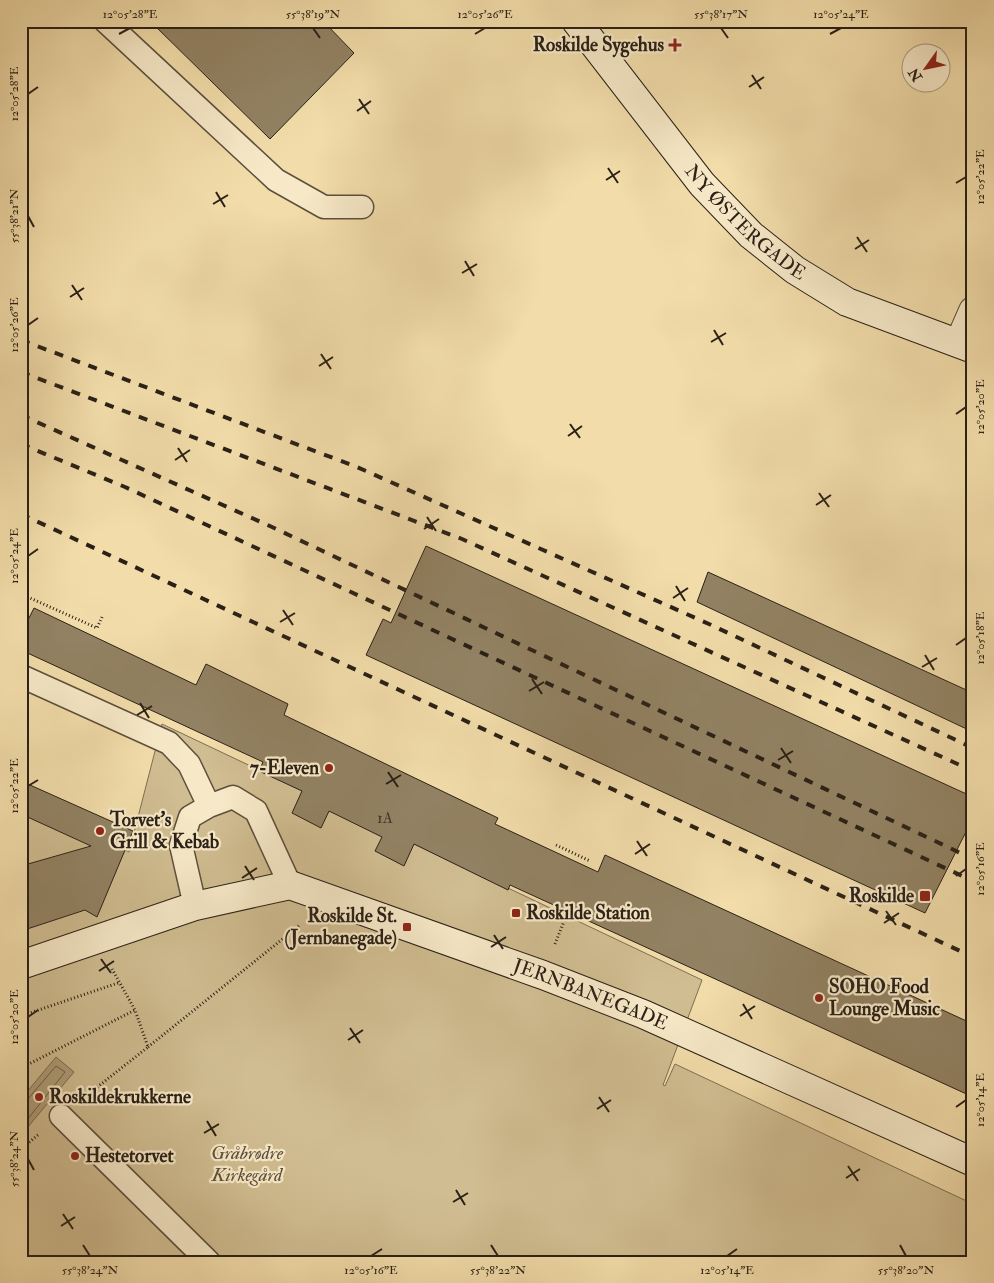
<svg xmlns="http://www.w3.org/2000/svg" width="994" height="1283" font-family="'IM FELL Double Pica',serif">
	<style>
		.green { fill: #d0bd91; stroke: #7d6e54 }
		.water { fill: #ae9d78; stroke: #796b51 }
		.lines { fill: none; stroke-linecap: round; stroke-linejoin: round }
		.shore { stroke: #6c5e48; stroke-width: 1 }
		.building { fill: #928263; stroke: #2a2017 }
		.lane-casing { stroke: #5c4f3c; stroke-width: 25 }
		.street-casing { stroke: #5c4f3c; stroke-width: 30 }
		.secondary-casing { stroke: #2a2017; stroke-width: 30 }
		.path { stroke: #2a2017; stroke-width: 3; stroke-dasharray: 1 2.5; stroke-linecap: butt }
		.lane { stroke: #f7e9c8; stroke-width: 22 }
		.street { stroke: #f7e9c8; stroke-width: 28 }
		.secondary { stroke: #f7e9c8; stroke-width: 28 }
		.rail { stroke: #2a2017; stroke-width: 4; stroke-dasharray: 9 9; stroke-linecap: butt }
		.ticks { fill: none; stroke: #2a2017; stroke-width: 2 }
		.poi-dot { fill: #8f2418; stroke: #f7e9c8; stroke-width: 2 }
		.labels { text-anchor: middle; dominant-baseline: central; stroke-width: 4.5; stroke-linejoin: round; paint-order: stroke }
		.number-label { font-size: 16px; fill: #44382a }
		.poi-label { font-size: 19px; font-weight: bold; fill: #2a2017; stroke: #f7e9c8; text-anchor: start }
		.street-label { font-size: 19px; fill: #2a2017; stroke: #f7e9c8 }
		.park-label { font-size: 19px; font-style: italic; fill: #5c4f3c; stroke: #f7e9c8 }
		.neatline { fill: none; stroke: #2a2017; stroke-width: 2 }
		.ticks-label { font-size: 12px; text-anchor: middle; fill: #2a2017 }
	</style>
	<rect width="100%" height="100%" fill="#f2ddaa"/>
	<filter id="stains"><feTurbulence type="fractalNoise" baseFrequency=".004" numOctaves="4"/><feColorMatrix values="0 0 0 0 .2 0 0 0 0 .09 0 0 0 0 .02 0 0 0 .5 -.17"/></filter>
	<radialGradient id="worn" r=".72"><stop offset=".6" stop-color="#630" stop-opacity="0"/><stop offset="1" stop-color="#630" stop-opacity=".3"/></radialGradient>
	<!-- green -->
	<path class="green" d="M162,724L702,980L663,1085L665,1086L675,1064L973,1204V1262H21V795L129,852Z"/>
	<!-- water -->
	<path class="water" d="M56,1057L74,1072L27,1128L21,1124V1099Z"/>
	<g class="lines">
		<!-- shore -->
		<path class="shore" d="M21,1102L27,1100L56,1066L65,1072L27,1120H21"/>
	</g>
	<!-- building -->
	<path class="building" d="M150,21H323L354,53L270,139Z
		M426,546L973,797V818L925,913L366,655L383,619L391,623Z
		M708,572L973,693V732L697,602Z
		M34,608L196,685L206,664L288,704L284,715L498,818L495,824L598,872L605,855L973,1024V1097L510,885L508,890L414,844L404,866L375,851L382,837L329,811L321,828L292,813L302,791L259,771L263,762L21,650V634Z
		M21,781L133,831L97,917L85,910L21,931V866L91,846L21,814Z"/>
	<g class="lines">
		<!-- lane casing -->
		<g class="lane-casing">
			<path id="lane" d="M105,21L276,180L324,207H362
				M21,676L169,743L189,764L209,806
				M195,906L181,845L190,817L209,806L233,797L256,811L290,885
				M61,1116L209,1262"/>
		</g>
		<!-- street casing -->
		<g class="street-casing">
			<path id="street" d="M959,343L973,311"/>
		</g>
		<!-- secondary casing -->
		<g class="secondary-casing">
			<g id="secondary">
				<path id="s1" d="M576,21L702,184L751,235L795,270L847,302L973,349"/>
				<path id="s2" d="M21,965L195,906L290,885L543,975L643,1014L973,1162"/>
			</g>
		</g>
		<!-- path -->
		<path class="path" d="M21,594L97,628L102,617
			M556,845L590,861
			M555,944L565,919
			M21,1016L118,983
			M148,1047L300,925
			M21,1068L135,1010
			M86,1096L148,1047L135,1010L112,969
			M21,1149L38,1135"/>
		<!-- lane -->
		<use href="#lane" class="lane"/>
		<!-- street -->
		<use href="#street" class="street"/>
		<!-- secondary -->
		<use href="#secondary" class="secondary"/>
		<!-- rail -->
		<path class="rail" d="M21,340L357,467L709,624L973,748
			M21,372L462,539L973,771
			M21,415L272,527L973,859
			M21,444L125,487L973,881
			M21,514L973,957"/>
	</g>
	<!-- ticks -->
	<path class="ticks" d="M313,28L320,38M721,28L728,38M119,34L130,28M475,34L485,28M830,34L841,28M752,75L761,89M749,87L764,77M28,94L38,87M359,99L369,114M357,111L371,101M608,168L618,183M606,180L620,171M956,183L966,177M216,192L225,207M213,204L228,195M28,216L34,227M857,237L867,252M855,249L869,240M465,261L474,276M462,273L477,264M72,285L82,300M70,297L84,288M28,325L38,318M714,330L723,345M711,342L726,333M321,354L331,369M319,366L333,357M956,414L966,407M570,424L580,438M568,436L582,426M178,448L187,462M175,460L190,450M819,493L829,507M816,505L831,495M427,517L436,531M424,529L439,519M28,556L38,549M676,586L685,601M673,598L688,588M283,610L293,625M280,622L295,613M956,645L966,638M925,655L934,670M922,667L937,658M532,679L542,694M529,691L544,682M140,703L149,718M137,715L152,706M781,748L791,763M778,760L793,751M388,772L398,787M386,784L401,775M28,786L38,780M637,841L647,856M635,854L650,844M245,866L254,880M956,876L966,869M242,878L257,868M886,911L896,925M884,923L899,913M494,935L503,949M491,947L506,937M101,959L111,973M99,971L114,961M743,1004L752,1019M740,1016L755,1006M28,1017L38,1010M350,1028L360,1043M348,1040L363,1030M599,1097L609,1112M956,1107L966,1100M597,1109L611,1100M207,1121L216,1136M204,1133L219,1124M28,1159L34,1170M848,1166L858,1181M846,1178L860,1169M456,1190L465,1205M453,1202L468,1193M63,1214L73,1229M61,1226L75,1217M83,1245L90,1256M491,1245L498,1256M900,1245L906,1256M371,1256L382,1249M727,1256L737,1249"/>
	<!-- markers -->
	<g class="poi-dot">
		<path d="M672.5 37.5h5v5h5v5h-5v5h-5v-5h-5v-5h5z"/>
		<circle cx="329" cy="768" r="5"/>
		<circle cx="100" cy="831" r="5"/>
		<rect x="919" y="890" width="12" height="12" rx="2.5"/>
		<rect x="511" y="908" width="10" height="10" rx="2.5"/>
		<rect x="402" y="922" width="10" height="10" rx="2.5"/>
		<circle cx="819" cy="998" r="5"/>
		<circle cx="39" cy="1097" r="5"/>
		<circle cx="75" cy="1156" r="5"/>
	</g>
	<g class="labels">
		<!-- number labels -->
		<g class="number-label">
			<text x="385" y="818">1A</text>
		</g>
		<!-- poi labels -->
		<g class="poi-label">
			<text x="664" y="45" text-anchor="end">Roskilde Sygehus</text>
			<text x="319" y="768" text-anchor="end">7-Eleven</text>
			<text x="110" y="820">Torvet's<tspan x="110" dy="22">Grill &amp; Kebab</tspan></text>
			<text x="914" y="896" text-anchor="end">Roskilde</text>
			<text x="526" y="913">Roskilde Station</text>
			<text x="397" y="916" text-anchor="end">Roskilde St.<tspan x="397" dy="22">(Jernbanegade)</tspan></text>
			<text x="829" y="987">SOHO Food<tspan x="829" dy="22">Lounge Music</tspan></text>
			<text x="49" y="1097">Roskildekrukkerne</text>
			<text x="85" y="1156">Hestetorvet</text>
		</g>
		<!-- street labels -->
		<g class="street-label">
			<text stroke="none"><textPath href="#s1" startOffset="264">NY ØSTERGADE</textPath></text>
			<text stroke="none"><textPath href="#s2" startOffset="601">JERNBANEGADE</textPath></text>
		</g>
		<!-- park labels -->
		<g class="park-label">
			<text x="247" y="1153">Gråbrødre<tspan x="247" dy="22">Kirkegård</tspan></text>
		</g>
	</g>
	<!-- margin -->
	<rect width="994" height="1283" fill="none" stroke="#f2ddaa" stroke-width="55"/>
	<!-- north arrow -->
	<g transform="translate(926 68) rotate(237)"><circle r="24" fill="#f7e9c8" stroke="#a59981"/>
	<path d="M0-4L9 19L0 12L-9 19Z" fill="#8f2418"/>
	<text y="-8" font-size="14" font-weight="bold" text-anchor="middle" fill="#2a2017">N</text>
	</g>
	<rect x="28" y="28" width="938" height="1228" class="neatline"/>
	<g class="ticks-label">
		<text x="130" y="18">12°05'28"E</text>
		<text x="313" y="18">55°38'19"N</text>
		<text x="485" y="18">12°05'26"E</text>
		<text x="721" y="18">55°38'17"N</text>
		<text x="841" y="18">12°05'24"E</text>
		<text transform="translate(14 94) rotate(-90)" y="4">12°05'28"E</text>
		<text transform="translate(980 177) rotate(-90)" y="4">12°05'22"E</text>
		<text transform="translate(14 216) rotate(-90)" y="4">55°38'21"N</text>
		<text transform="translate(14 325) rotate(-90)" y="4">12°05'26"E</text>
		<text transform="translate(980 407) rotate(-90)" y="4">12°05'20"E</text>
		<text transform="translate(14 556) rotate(-90)" y="4">12°05'24"E</text>
		<text transform="translate(980 638) rotate(-90)" y="4">12°05'18"E</text>
		<text transform="translate(14 786) rotate(-90)" y="4">12°05'22"E</text>
		<text transform="translate(980 869) rotate(-90)" y="4">12°05'16"E</text>
		<text transform="translate(14 1017) rotate(-90)" y="4">12°05'20"E</text>
		<text transform="translate(980 1100) rotate(-90)" y="4">12°05'14"E</text>
		<text transform="translate(14 1159) rotate(-90)" y="4">55°38'24"N</text>
		<text x="90" y="1274">55°38'24"N</text>
		<text x="371" y="1274">12°05'16"E</text>
		<text x="498" y="1274">55°38'22"N</text>
		<text x="727" y="1274">12°05'14"E</text>
		<text x="906" y="1274">55°38'20"N</text>
	</g>
	<rect width="100%" height="100%" filter="url(#stains)"/>
	<rect width="100%" height="100%" fill="url(#worn)"/>
</svg>
